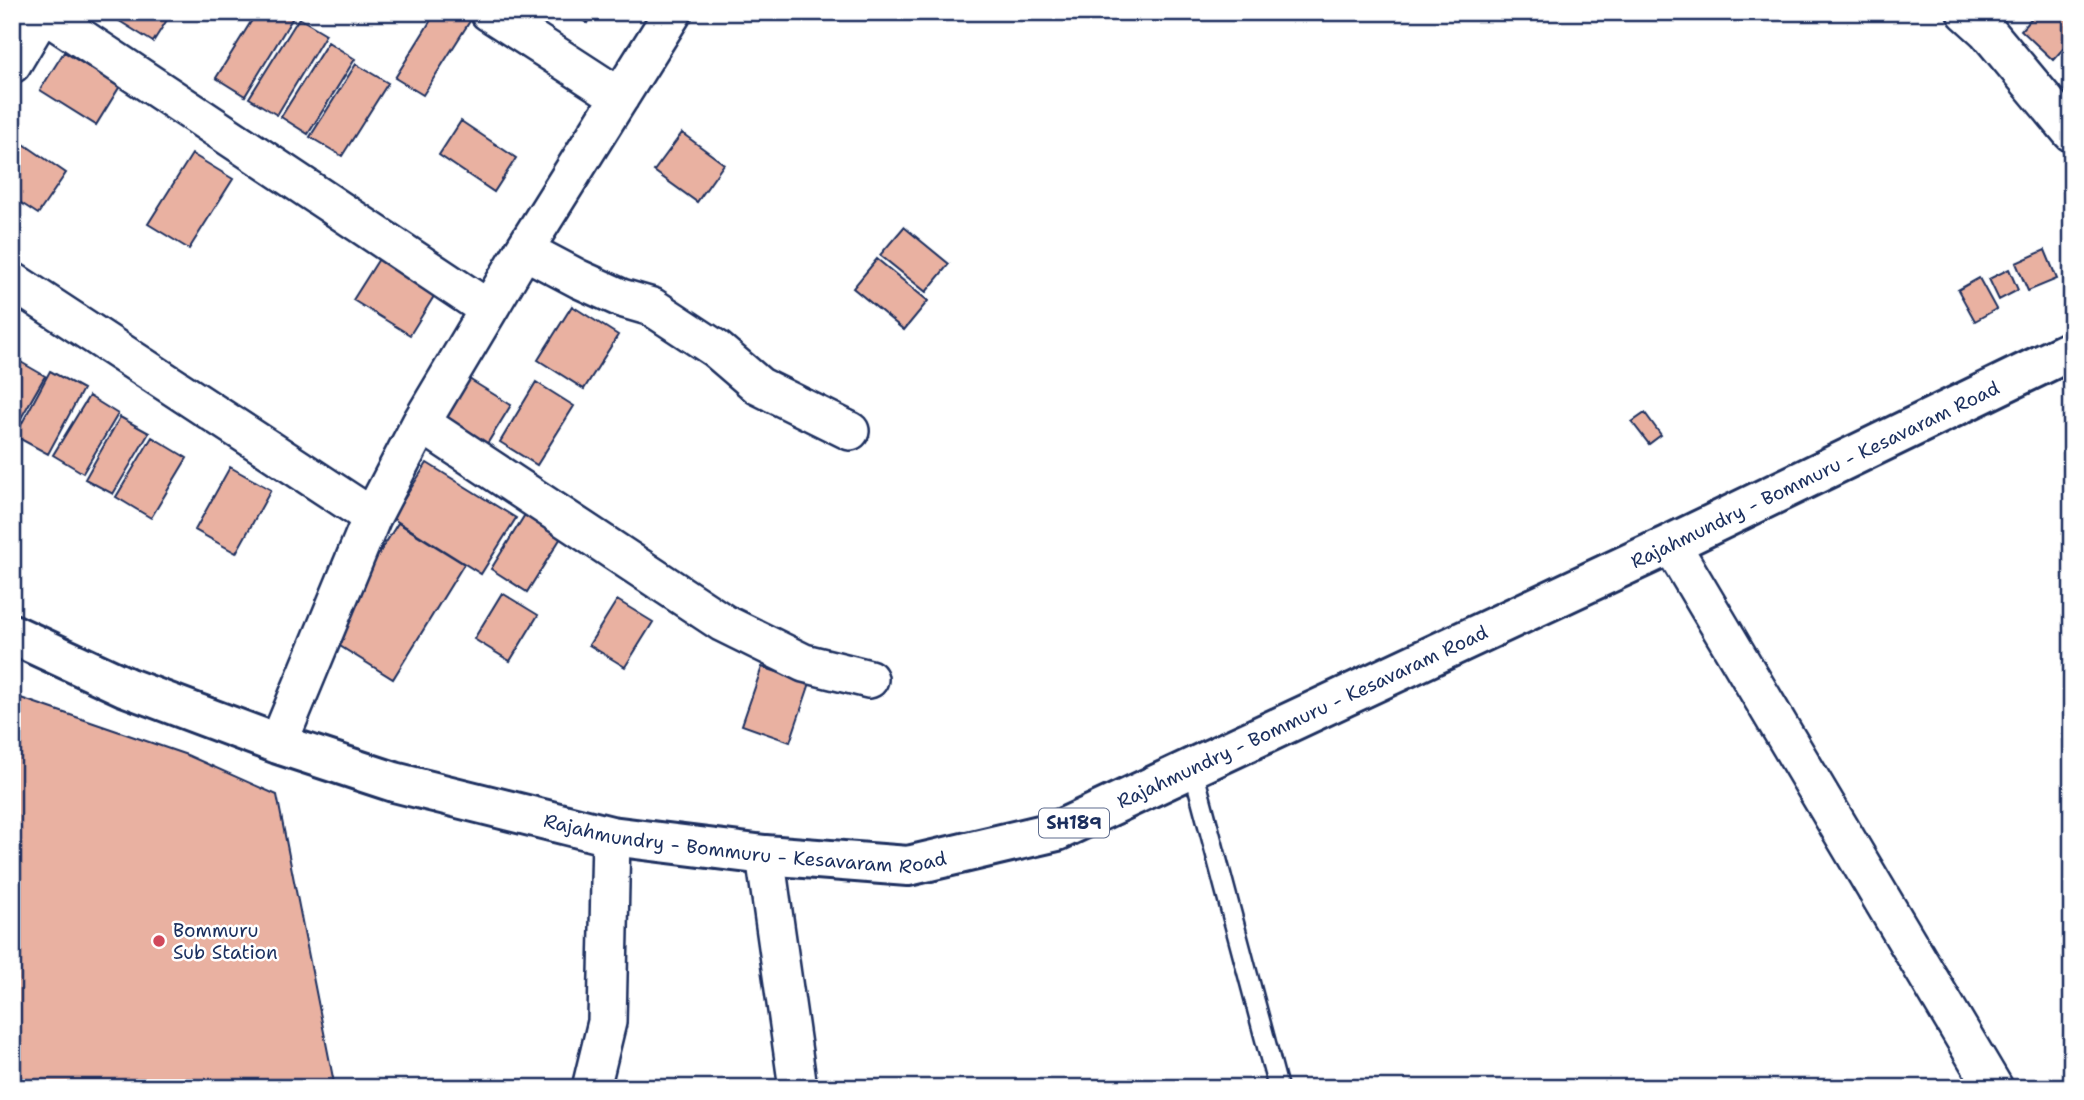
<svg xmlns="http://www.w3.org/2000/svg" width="2084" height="1100" font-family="'Shantell Sans',sans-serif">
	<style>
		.building { fill: #e9b1a1; stroke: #1b2f5e; stroke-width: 2 }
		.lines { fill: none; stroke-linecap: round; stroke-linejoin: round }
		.service-casing { stroke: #1b2f5e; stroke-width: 23 }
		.minor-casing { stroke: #1b2f5e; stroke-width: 42 }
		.primary-casing { stroke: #1b2f5e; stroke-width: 44 }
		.service { stroke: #fff; stroke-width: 18 }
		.minor { stroke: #fff; stroke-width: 37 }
		.primary { stroke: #fff; stroke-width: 38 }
		.poi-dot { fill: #d1495b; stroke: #fff; stroke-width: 2.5 }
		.labels { text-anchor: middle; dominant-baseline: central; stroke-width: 5; stroke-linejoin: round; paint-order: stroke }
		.shield { fill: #fff; stroke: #5f6d8e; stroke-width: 2 }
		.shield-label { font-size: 18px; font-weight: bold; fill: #1b2f5e }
		.street-label { font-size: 19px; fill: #1b2f5e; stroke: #fff }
		.poi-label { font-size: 19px; fill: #1b2f5e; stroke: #fff; text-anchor: start }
	</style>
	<rect width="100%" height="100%" fill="#fff"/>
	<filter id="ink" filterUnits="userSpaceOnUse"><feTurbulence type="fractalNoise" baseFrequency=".0143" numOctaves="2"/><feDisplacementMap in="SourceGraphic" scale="14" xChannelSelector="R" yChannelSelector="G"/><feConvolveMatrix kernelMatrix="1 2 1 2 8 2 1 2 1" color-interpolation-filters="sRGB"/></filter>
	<g filter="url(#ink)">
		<!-- building -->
		<path class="building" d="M105,12H172L153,42Z
			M257,12H292L295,14L245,96L216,78Z
			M436,12H456L470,21L423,95L395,78Z
			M570,12H594L587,23Z
			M2037,12H2072V39L2053,60L2021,30Z
			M299,18L326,34L277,115L249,98Z
			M328,42L355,59L308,134L281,117Z
			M64,52L120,86L96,125L40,90Z
			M356,64L388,83L342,156L310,137Z
			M461,121L516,158L494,192L439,155Z
			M682,133L724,164L697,202L654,171Z
			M12,136L66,173L38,214L12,197Z
			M192,154L233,179L189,249L148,224Z
			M904,227L949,264L926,292L880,255Z
			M2045,250L2057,279L2028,291L2016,263Z
			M382,254L439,288L410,335L353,300Z
			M877,259L928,301L904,330L853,288Z
			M2009,269L2018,290L1999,300L1989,279Z
			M1979,278L1996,309L1975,321L1958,290Z
			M572,306L618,335L584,389L538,360Z
			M12,357L45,376L13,432H12Z
			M50,371L83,389L48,454L15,436Z
			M456,371L511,405L487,444L432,410Z
			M536,382L574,406L537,465L500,442Z
			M89,396L118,414L83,473L53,455Z
			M1645,413L1661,435L1649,444L1632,422Z
			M120,417L149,433L113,494L85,479Z
			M152,437L187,458L151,518L116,497Z
			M427,463L516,518L481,574L392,518Z
			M230,467L271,490L236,553L195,530Z
			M526,513L562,536L527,592L491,569Z
			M398,523L464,564L393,679L327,638Z
			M502,593L538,615L510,661L474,639Z
			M617,600L653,622L625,667L589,645Z
			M762,667L810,683L790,742L742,725Z
			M12,695L187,755L277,795L335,1088H12Z
			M1865,1079L1872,1088H1851Z"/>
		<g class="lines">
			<!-- service casing -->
			<g class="service-casing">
				<path id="service" d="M1193,769L1278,1088"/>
			</g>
			<!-- minor casing -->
			<g class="minor-casing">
				<path id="minor" d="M42,12L488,309
					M489,12L620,97
					M1966,12L1987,31L2072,133
					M12,64L43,12
					M524,250L579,279L621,298L652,307L716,349L759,386L850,431
					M12,281L372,517
					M421,423L723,623L804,663L869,679
					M1671,544L1994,1088
					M278,744L372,517L421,423L524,250L673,12
					M765,855L798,1088
					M591,1088L607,1022L611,836"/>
			</g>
			<!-- primary casing -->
			<g class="primary-casing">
				<g id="primary">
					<path id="s1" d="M12,634L126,687L278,744L394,782L611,836L765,855L908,866L1057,831L1671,544L2072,350"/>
				</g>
			</g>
			<!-- service -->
			<use href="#service" class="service"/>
			<!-- minor -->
			<use href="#minor" class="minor"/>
			<!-- primary -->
			<use href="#primary" class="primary"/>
		</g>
	</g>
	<!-- markers -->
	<circle class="poi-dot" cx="159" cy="941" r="7"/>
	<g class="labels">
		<!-- shield labels -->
		<rect class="shield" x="1039" y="808.5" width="70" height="29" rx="5"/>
		<g class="shield-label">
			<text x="1074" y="823">SH189</text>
		</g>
		<!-- street labels -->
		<g class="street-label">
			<text stroke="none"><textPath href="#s1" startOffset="1923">Rajahmundry - Bommuru - Kesavaram Road</textPath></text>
			<text stroke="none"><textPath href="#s1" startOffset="1356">Rajahmundry - Bommuru - Kesavaram Road</textPath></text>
			<text stroke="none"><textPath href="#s1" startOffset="768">Rajahmundry - Bommuru - Kesavaram Road</textPath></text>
		</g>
		<!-- poi labels -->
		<g class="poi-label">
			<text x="173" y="930">Bommuru<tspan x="173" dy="22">Sub Station</tspan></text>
		</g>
	</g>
	<!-- margin -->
	<rect width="2084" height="1100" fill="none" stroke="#fff" stroke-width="42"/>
	<rect x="21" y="21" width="2042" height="1058" fill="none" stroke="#1b2f5e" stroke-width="2.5" filter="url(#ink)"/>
</svg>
